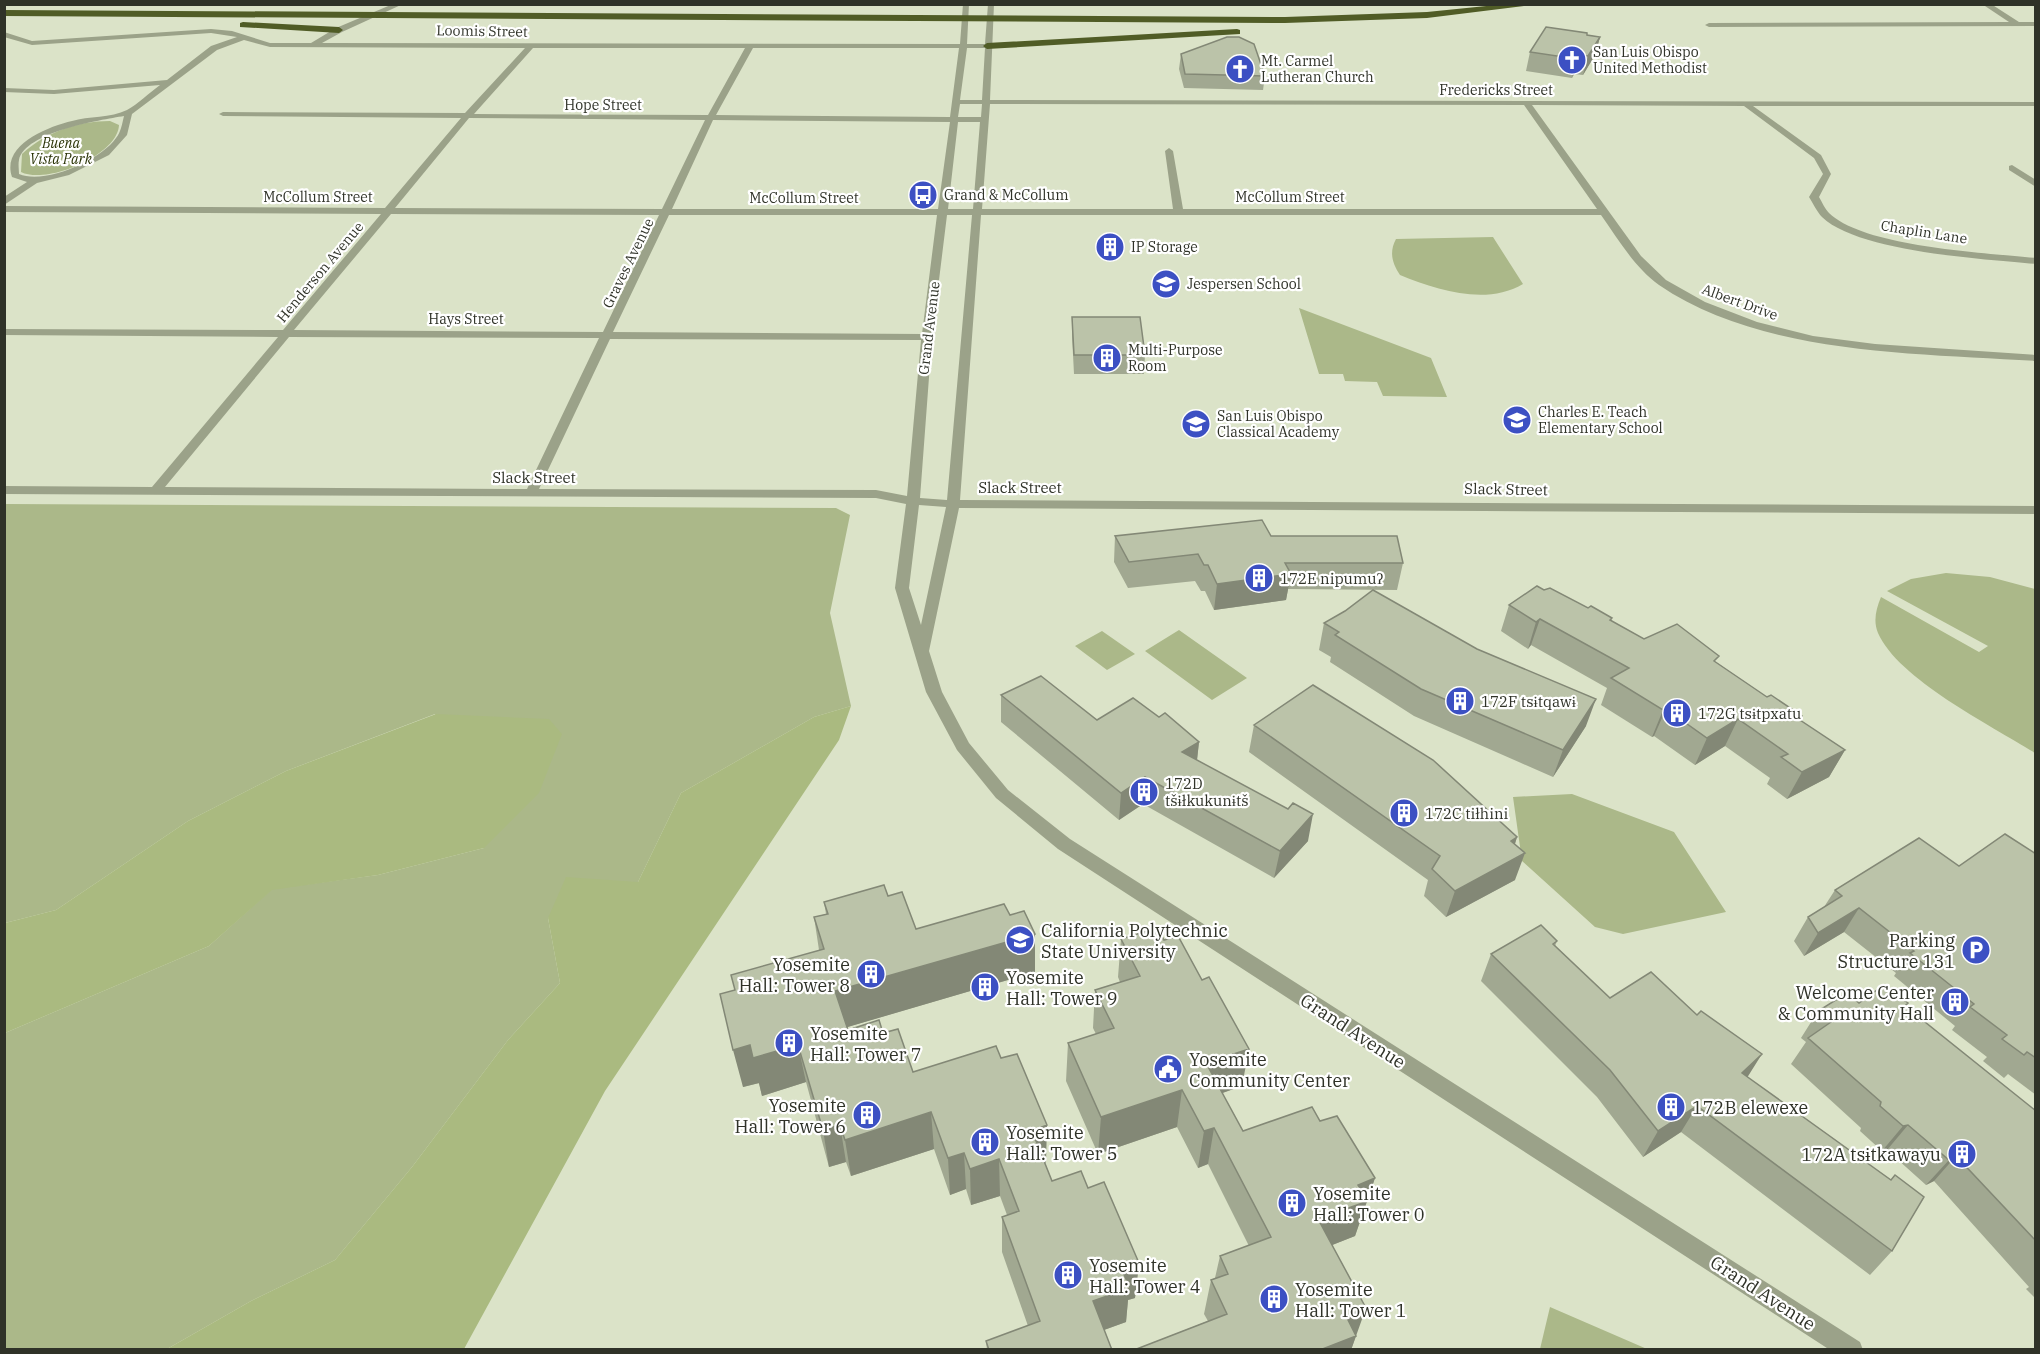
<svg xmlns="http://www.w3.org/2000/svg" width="2040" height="1354" font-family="'IBM Plex Serif',serif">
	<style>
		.green { fill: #abb889 }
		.forest { fill: #aaba80 }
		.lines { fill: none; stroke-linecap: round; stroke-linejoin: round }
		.minor { fill: #9ba289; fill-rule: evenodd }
		.highway { fill: #505c26; fill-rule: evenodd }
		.wall { fill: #a1a891 }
		.shaded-wall { fill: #838876 }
		.building { fill: #bbc3a9; stroke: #838876; stroke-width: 1.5 }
		.labels { text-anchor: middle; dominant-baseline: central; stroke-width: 4.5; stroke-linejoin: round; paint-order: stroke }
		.far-street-label { font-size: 14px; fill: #2f3228; stroke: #fff }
		.far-poi-label { font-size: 14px; fill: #2f3228; stroke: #fff; text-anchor: start }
		.far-park-label { font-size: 14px; font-style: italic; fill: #293205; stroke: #fff }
		.street-label { font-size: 15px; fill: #2f3228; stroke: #fff }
		.poi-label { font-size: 15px; fill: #2f3228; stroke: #fff; text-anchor: start }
		.near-poi-label { font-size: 18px; fill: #2f3228; stroke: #fff; text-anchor: start }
		.near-street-label { font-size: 18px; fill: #2f3228; stroke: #fff }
	</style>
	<rect width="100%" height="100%" fill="#dbe3c8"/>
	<!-- green -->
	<path class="green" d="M110,121L119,125C118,155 47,185 21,172L22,154C46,132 77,121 110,121Z
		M1493,237L1523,284C1486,306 1437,290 1400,275C1392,263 1389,252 1396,239Z
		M1299,308L1431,358L1447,397L1383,396L1377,382L1345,381L1343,374H1319Z
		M5,504L836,508L850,515L830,613L851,706L814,717L681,793L638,882L548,918L560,983L508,1040L412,1167L335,1260L251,1301L167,1349L5,1350V1033L209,946L272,889L378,875L484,848L435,714L286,771L188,821L56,910L5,923Z
		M1946,573L1990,577L2035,589V753C1992,726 1898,679 1878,633C1873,621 1876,609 1881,597L1979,652L1988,646L1887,591L1911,579Z
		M1179,630L1247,678L1212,700L1145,651Z
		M1102,631L1135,654L1107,670L1075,646Z
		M1572,794L1674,832L1726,912L1623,934L1595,927L1522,861L1513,797Z
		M1550,1307L1647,1349H1540Z"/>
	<!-- forest -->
	<path class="forest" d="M851,706L839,740L605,1091L464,1349H167L251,1301L335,1260L412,1167L508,1040L560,983L548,918L566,877L638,882L681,793L814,717Z
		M436,714L549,719L562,734L539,793L484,848L378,875L272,890L209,946L5,1033V923L56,910L188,821L286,771Z"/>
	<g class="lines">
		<!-- minor -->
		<path class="minor" d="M393,4H403L342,32L322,43L960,44L963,4H969L967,44H985L988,4H994L990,100L2036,102V106H1753L1821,155L1831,174L1819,197C1822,202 1825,209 1829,213C1864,247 1986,253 2036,258V264C1984,259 1858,252 1822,217C1817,212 1813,203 1809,197L1823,174L1814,158L1744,106L1532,105L1641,256L1666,280L1705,302L1757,322L1813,336L1875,344L2036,355V361C1916,353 1761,355 1659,285C1635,268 1618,239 1601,215H981L960,500L2036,506V514L959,508L929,651L942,692L969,743L1008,790L1070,839L1860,1342L1863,1350H1830L1058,849L996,798L957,750L926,692L895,588L906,504L876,498L4,494V486L152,487L278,337L4,335V329L283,330L381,214L4,212V206L385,208L461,118L223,116L219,114L223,112L465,113L525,48L270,47L244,40L217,50L132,114L127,135L109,155L69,175L37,183L4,205V197L27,182L12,177C1,145 47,127 72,121C88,116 111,118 127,110C138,104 149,93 160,85L54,94L4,92V88L54,90L167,80L211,46L237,37L211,33L32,45L4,37V32L32,41L211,29L232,31L270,43H311L336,28ZM533,48H745L708,115L474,114ZM753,48H959L950,117L716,115ZM967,48H985L982,100H960ZM960,104H982L981,117H958ZM990,104L1524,105L1597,209H1183L1173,151L1169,148L1165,151L1173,209H982ZM124,116C122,124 121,132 116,138C101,160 45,185 19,174C19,170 18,164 19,160C25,132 100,120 124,116ZM469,118L705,120L662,209L395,208ZM713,120L950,122L938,209H672ZM958,122H980L973,209H948ZM391,214L659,215L603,332L294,330ZM669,215H937L922,334L613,332ZM947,215H972L947,500L920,498L932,337ZM289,337L599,338L527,489L165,487ZM610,339L921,340L907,496L876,490L539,489ZM919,505L946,507L921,625L909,588Z
			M1982,4H1991L2019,22H2036V26L1709,27L1705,25L1709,23L2009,22Z
			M2012,165L2036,180V187L2009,170V166Z"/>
		<!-- highway -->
		<path class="highway" d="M1506,4H1540L1427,18L1285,23L4,16V10L1285,17L1427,12Z
			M243,22L339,27L343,30L339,33L240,27V23Z
			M1237,29L1240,30V34L987,49L983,46L987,43Z"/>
	</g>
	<!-- wall -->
	<path class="wall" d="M1587,35L1600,37L1595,55L1583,75L1574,74L1572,78L1526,71L1530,52Z
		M1181,54L1265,76L1263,90L1184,88L1179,69Z
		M1072,317L1145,355L1144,374H1074L1072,335Z
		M1115,536H1271L1403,563L1397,590L1288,589L1286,600L1214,610L1205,591H1201L1195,581L1128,588L1114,562Z
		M1544,590L1612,618L1611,621L1644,639L1716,662L1800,720L1845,750L1829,777L1787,799L1767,784L1770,778L1725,746L1695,765L1654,736L1652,737L1601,705L1607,688L1531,645L1528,649L1501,631L1509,605Z
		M1324,623L1586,726L1553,777L1414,716L1330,662L1331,657L1319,650Z
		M1001,695L1097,720L1159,717L1199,742L1197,760L1308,841L1274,878L1143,804L1119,820L1001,722Z
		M1254,725L1517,837L1515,844V880L1446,917L1424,896L1428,880L1249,752Z
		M2036,854V1095L2008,1074L2004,1078L1983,1061L1987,1057L1952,1030L1955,1026L1894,976L1896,973L1844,932L1804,956L1794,941L1808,917L1824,907L1835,890L1959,866Z
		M888,896L916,929L1010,915L1035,934V972L847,1027L848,1030L883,1033L913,1072L1046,1162L1045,1163L1052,1181L1088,1188L1139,1263L1135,1298L1128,1300L1126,1322L1104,1330L1112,1350H987L986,1341L1028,1326L1002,1252V1217L1007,1215L1000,1196L971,1205L966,1189L950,1195L934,1149L851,1176L846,1162L829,1167L806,1082L762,1096L759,1083L743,1087L735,990L819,950L814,917L826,914L824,902Z
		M1121,939L1242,1086L1222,1093L1243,1131L1320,1121L1375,1178L1355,1236L1332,1245L1356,1336L1351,1350H1134L1208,1321L1204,1314L1211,1280L1215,1278L1220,1256L1249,1246L1208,1164L1198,1168L1177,1127L1098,1154L1066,1081L1068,1043L1096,1034L1093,1028L1095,990L1120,982L1118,977Z
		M1557,941L1555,946L1610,998L1747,1077L1891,1180L1895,1175L1892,1251L1870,1275L1681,1132L1643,1157L1597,1097L1481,981L1491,954Z
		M1908,1003L1905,1007L2036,1111V1299L2026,1289L2029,1287L1934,1181L1926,1185L1887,1150L1882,1151L1860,1131L1861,1128L1791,1064L1806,1042L1801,1038L1818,1011Z"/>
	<!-- shaded-wall -->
	<path class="shaded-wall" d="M1600,37L1595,55L1583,75L1588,56Z
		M1579,55L1574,74L1572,78L1577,59Z
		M1291,574L1286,600L1214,610L1217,584Z
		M1540,619L1531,645L1528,649L1536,622Z
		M1596,699L1586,726L1553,777L1563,750Z
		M1666,709L1654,736L1652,737L1663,710Z
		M1738,719L1725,746L1695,765L1707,738Z
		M1199,742L1196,769L1182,752Z
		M1845,750L1829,777L1787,799L1802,772Z
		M1145,777L1143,804L1119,820L1121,793Z
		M1313,814L1308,841L1274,878L1280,851Z
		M1517,837L1509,862L1525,853L1515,880L1446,917L1455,891L1511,841Z
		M1859,908L1844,932L1804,956L1818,933Z
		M1035,934V972L841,1029L835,991Z
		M750,1045L759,1083L743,1087L733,1050Z
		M798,1045L806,1082L762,1096L753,1058Z
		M1249,1049L1242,1086L1200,1101L1206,1063Z
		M1762,1054L1745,1081L1742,1073Z
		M1182,1090L1177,1127L1098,1154L1101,1117Z
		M1697,1106L1681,1132L1643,1157L1658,1131Z
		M931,1112L934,1149L851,1176L845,1140Z
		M840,1125L846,1162L829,1167L823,1130Z
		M1047,1125L1046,1162L1031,1167L1032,1131Z
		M1908,1125L1887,1150L1882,1151L1903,1126Z
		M1214,1128L1208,1164L1198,1168L1204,1131Z
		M964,1153L966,1189L950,1195L948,1158Z
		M1956,1156L1934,1181L1926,1185L1949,1160Z
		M999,1159L1000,1196L971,1205L970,1169Z
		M1375,1178L1355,1236L1307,1255L1318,1219L1358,1185Z
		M1139,1263L1135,1298L1128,1300L1126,1322L1090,1335L1093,1301L1122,1270Z
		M1366,1308L1351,1350H1320L1346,1316Z"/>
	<!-- building -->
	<path class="building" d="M1546,27L1587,33V35L1600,37L1588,56L1579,55L1577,59L1530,52Z
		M1227,37H1239L1254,44L1265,76L1185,74L1181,54Z
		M1072,317H1140L1145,355H1074Z
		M1262,520L1271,536H1397L1403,563H1285L1291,574L1217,584L1208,565H1204L1198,554L1129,562L1115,536Z
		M1537,586L1544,590L1550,588L1588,608L1591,606L1612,618L1610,620L1644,639L1677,624L1719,656L1714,661L1767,697L1771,695L1802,716L1800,720L1845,750L1802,772L1781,757L1788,754L1738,719L1707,738L1666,709L1663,710L1611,678L1629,668L1540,619L1536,622L1509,605Z
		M1373,590L1477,649L1596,699L1563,750L1421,689L1335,635L1339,632L1324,623L1345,611Z
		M1041,676L1097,720L1133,698L1159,717L1165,713L1199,742L1182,752L1288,809L1293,803L1313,814L1280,851L1145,777L1121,793L1001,695Z
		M1313,685L1433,760L1517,837L1511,841L1525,853L1455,891L1432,869L1440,856L1254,725Z
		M2005,834L2036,854V1058L2027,1052L2024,1055L2002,1039L2007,1035L1970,1007L1974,1004L1910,953L1914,951L1859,908L1818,933L1808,917L1842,896L1835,890L1919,838L1959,866Z
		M884,885L888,896L902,892L916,929L1004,904L1010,915L1024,911L1035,934L835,991L848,1030L879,1020L883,1033L898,1029L913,1072L996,1046L1001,1058L1017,1054L1047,1125L1032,1131L1052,1181L1081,1171L1088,1188L1104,1182L1139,1263L1122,1270L1130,1288L1093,1301L1112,1350H989L986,1341L1040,1321L1002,1217L1019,1211L999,1159L970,1169L964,1153L948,1158L931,1112L845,1140L840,1125L823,1130L798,1045L753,1058L750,1045L733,1050L720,994L735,990L731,975L824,949L814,917L828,914L824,902Z
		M1541,925L1557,941L1553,944L1610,998L1651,972L1697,1015L1701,1011L1762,1054L1742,1073L1891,1180L1895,1175L1924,1197L1892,1251L1697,1106L1658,1131L1610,1070L1491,954Z
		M1157,928L1164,940L1178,936L1202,980L1209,977L1249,1049L1206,1063L1243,1131L1312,1107L1320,1121L1337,1116L1375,1178L1358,1185L1368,1201L1318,1219L1366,1308L1346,1316L1356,1336L1320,1350H1134L1227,1314L1211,1280L1228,1274L1220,1256L1271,1237L1214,1128L1204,1131L1182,1090L1101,1117L1068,1043L1114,1028L1095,990L1140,976L1121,939Z
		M1884,985L1908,1003L1905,1006L2036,1111V1241L1956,1156L1949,1160L1908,1125L1903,1126L1880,1106L1881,1102L1808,1038L1831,1022L1818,1011L1847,993L1859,1003Z"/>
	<!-- icons -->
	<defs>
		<g id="church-disc" transform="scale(1.5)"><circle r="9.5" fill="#3c50c3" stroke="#fff"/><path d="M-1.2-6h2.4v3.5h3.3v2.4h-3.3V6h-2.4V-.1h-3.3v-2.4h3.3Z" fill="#fff"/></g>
		<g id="bus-disc" transform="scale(1.5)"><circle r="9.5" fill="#3c50c3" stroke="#fff"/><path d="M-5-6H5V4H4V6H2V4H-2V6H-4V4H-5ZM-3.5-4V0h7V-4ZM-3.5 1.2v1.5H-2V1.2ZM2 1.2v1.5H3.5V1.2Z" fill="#fff"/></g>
		<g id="building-disc" transform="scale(1.5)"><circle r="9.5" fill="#3c50c3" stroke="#fff"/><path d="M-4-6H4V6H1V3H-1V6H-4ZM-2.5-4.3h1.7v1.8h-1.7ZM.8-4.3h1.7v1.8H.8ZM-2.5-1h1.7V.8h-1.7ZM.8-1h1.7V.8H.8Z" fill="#fff"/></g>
		<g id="school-disc" transform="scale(1.5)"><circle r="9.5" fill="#3c50c3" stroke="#fff"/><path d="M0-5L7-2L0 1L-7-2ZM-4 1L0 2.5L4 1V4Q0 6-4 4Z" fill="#fff"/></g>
		<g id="university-disc" transform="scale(1.5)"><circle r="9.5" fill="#3c50c3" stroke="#fff"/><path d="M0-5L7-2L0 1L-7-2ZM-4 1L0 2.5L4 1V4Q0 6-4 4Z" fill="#fff"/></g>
		<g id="parking-disc" transform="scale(1.5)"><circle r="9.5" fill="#3c50c3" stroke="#fff"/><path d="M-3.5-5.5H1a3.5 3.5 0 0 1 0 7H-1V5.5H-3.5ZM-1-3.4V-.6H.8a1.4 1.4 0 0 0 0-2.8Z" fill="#fff"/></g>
		<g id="civic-disc" transform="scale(1.5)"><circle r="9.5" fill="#3c50c3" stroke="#fff"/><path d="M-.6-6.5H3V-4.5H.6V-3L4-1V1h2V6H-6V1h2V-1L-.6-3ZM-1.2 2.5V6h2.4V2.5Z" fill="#fff"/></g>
	</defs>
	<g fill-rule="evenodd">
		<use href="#church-disc" x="1572" y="60"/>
		<use href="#church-disc" x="1240" y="69"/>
		<use href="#bus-disc" x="923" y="195"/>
		<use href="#building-disc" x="1110" y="247"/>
		<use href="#school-disc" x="1166" y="284"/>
		<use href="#building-disc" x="1107" y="358"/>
		<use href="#school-disc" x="1517" y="420"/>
		<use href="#school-disc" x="1196" y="424"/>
		<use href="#building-disc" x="1259" y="578"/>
		<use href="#building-disc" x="1460" y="701"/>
		<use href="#building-disc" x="1677" y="713"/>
		<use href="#building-disc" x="1144" y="792"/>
		<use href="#building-disc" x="1404" y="813"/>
		<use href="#university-disc" x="1020" y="940"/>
		<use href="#parking-disc" x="1976" y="950"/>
		<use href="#building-disc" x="871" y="974"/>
		<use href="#building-disc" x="985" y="987"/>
		<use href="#building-disc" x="1955" y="1002"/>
		<use href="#building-disc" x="789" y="1043"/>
		<use href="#civic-disc" x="1168" y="1069"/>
		<use href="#building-disc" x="1671" y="1107"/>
		<use href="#building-disc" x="867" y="1115"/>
		<use href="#building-disc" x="985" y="1142"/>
		<use href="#building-disc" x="1962" y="1154"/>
		<use href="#building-disc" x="1292" y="1203"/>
		<use href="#building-disc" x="1068" y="1275"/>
		<use href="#building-disc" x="1274" y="1299"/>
	</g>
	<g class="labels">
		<!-- far-street labels -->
		<g class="far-street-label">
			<text transform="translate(482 31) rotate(1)">Loomis Street</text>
			<text x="1496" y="90">Fredericks Street</text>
			<text x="603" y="105">Hope Street</text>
			<text x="318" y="197">McCollum Street</text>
			<text x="1290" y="197">McCollum Street</text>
			<text x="804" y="198">McCollum Street</text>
			<text transform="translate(1924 232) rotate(9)">Chaplin Lane</text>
			<text transform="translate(628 263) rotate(-64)">Graves Avenue</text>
			<text transform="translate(320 272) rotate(-50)">Henderson Avenue</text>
			<text transform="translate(1740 302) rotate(20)">Albert Drive</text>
			<text x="466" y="319">Hays Street</text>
			<text transform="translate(929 328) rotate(-83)">Grand Avenue</text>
		</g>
		<!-- far-poi labels -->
		<g class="far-poi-label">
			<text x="1593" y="52">San Luis Obispo<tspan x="1593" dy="16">United Methodist</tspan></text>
			<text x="1261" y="61">Mt. Carmel<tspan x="1261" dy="16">Lutheran Church</tspan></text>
			<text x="944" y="195">Grand &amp; McCollum</text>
			<text x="1131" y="247">IP Storage</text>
			<text x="1187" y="284">Jespersen School</text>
			<text x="1128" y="350">Multi-Purpose<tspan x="1128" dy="16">Room</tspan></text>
			<text x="1538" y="412">Charles E. Teach<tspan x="1538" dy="16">Elementary School</tspan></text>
			<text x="1217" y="416">San Luis Obispo<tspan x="1217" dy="16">Classical Academy</tspan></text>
		</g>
		<!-- far-park labels -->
		<g class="far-park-label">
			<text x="61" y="143">Buena<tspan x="61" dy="16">Vista Park</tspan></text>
		</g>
		<!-- street labels -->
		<g class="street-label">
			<text x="534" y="477">Slack Street</text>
			<text x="1020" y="487">Slack Street</text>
			<text transform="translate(1506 489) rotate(1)">Slack Street</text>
		</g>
		<!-- poi labels -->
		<g class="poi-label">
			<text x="1280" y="578">172E nipumuʔ</text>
			<text x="1481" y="701">172F tsɨtqawɨ</text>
			<text x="1698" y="713">172G tsɨtpxatu</text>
			<text x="1165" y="783">172D<tspan x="1165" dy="17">tšɨłkukunɨtš</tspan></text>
			<text x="1425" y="813">172C tiłhini</text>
		</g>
		<!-- near-poi labels -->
		<g class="near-poi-label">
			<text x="1041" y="930">California Polytechnic<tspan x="1041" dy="21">State University</tspan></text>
			<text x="1955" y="940" text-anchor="end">Parking<tspan x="1955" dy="21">Structure 131</tspan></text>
			<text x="850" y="964" text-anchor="end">Yosemite<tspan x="850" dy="21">Hall: Tower 8</tspan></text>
			<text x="1006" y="977">Yosemite<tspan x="1006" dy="21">Hall: Tower 9</tspan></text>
			<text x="1934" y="992" text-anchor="end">Welcome Center<tspan x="1934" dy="21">&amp; Community Hall</tspan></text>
			<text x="810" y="1033">Yosemite<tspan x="810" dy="21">Hall: Tower 7</tspan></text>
			<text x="1189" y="1059">Yosemite<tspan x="1189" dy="21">Community Center</tspan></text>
			<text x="846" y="1105" text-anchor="end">Yosemite<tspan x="846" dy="21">Hall: Tower 6</tspan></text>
			<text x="1692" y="1107">172B elewexe</text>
			<text x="1006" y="1132">Yosemite<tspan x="1006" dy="21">Hall: Tower 5</tspan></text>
			<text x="1941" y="1154" text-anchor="end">172A tsɨtkawayu</text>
			<text x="1313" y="1193">Yosemite<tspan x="1313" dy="21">Hall: Tower 0</tspan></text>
			<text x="1089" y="1265">Yosemite<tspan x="1089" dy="21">Hall: Tower 4</tspan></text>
			<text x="1295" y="1289">Yosemite<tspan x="1295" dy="21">Hall: Tower 1</tspan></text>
		</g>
		<!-- near-street labels -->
		<g class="near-street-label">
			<text transform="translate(1353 1031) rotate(33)">Grand Avenue</text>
			<text transform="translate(1763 1293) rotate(33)">Grand Avenue</text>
		</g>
	</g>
	<!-- border -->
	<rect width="2040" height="1354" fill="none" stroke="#2f3228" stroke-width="12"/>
</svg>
